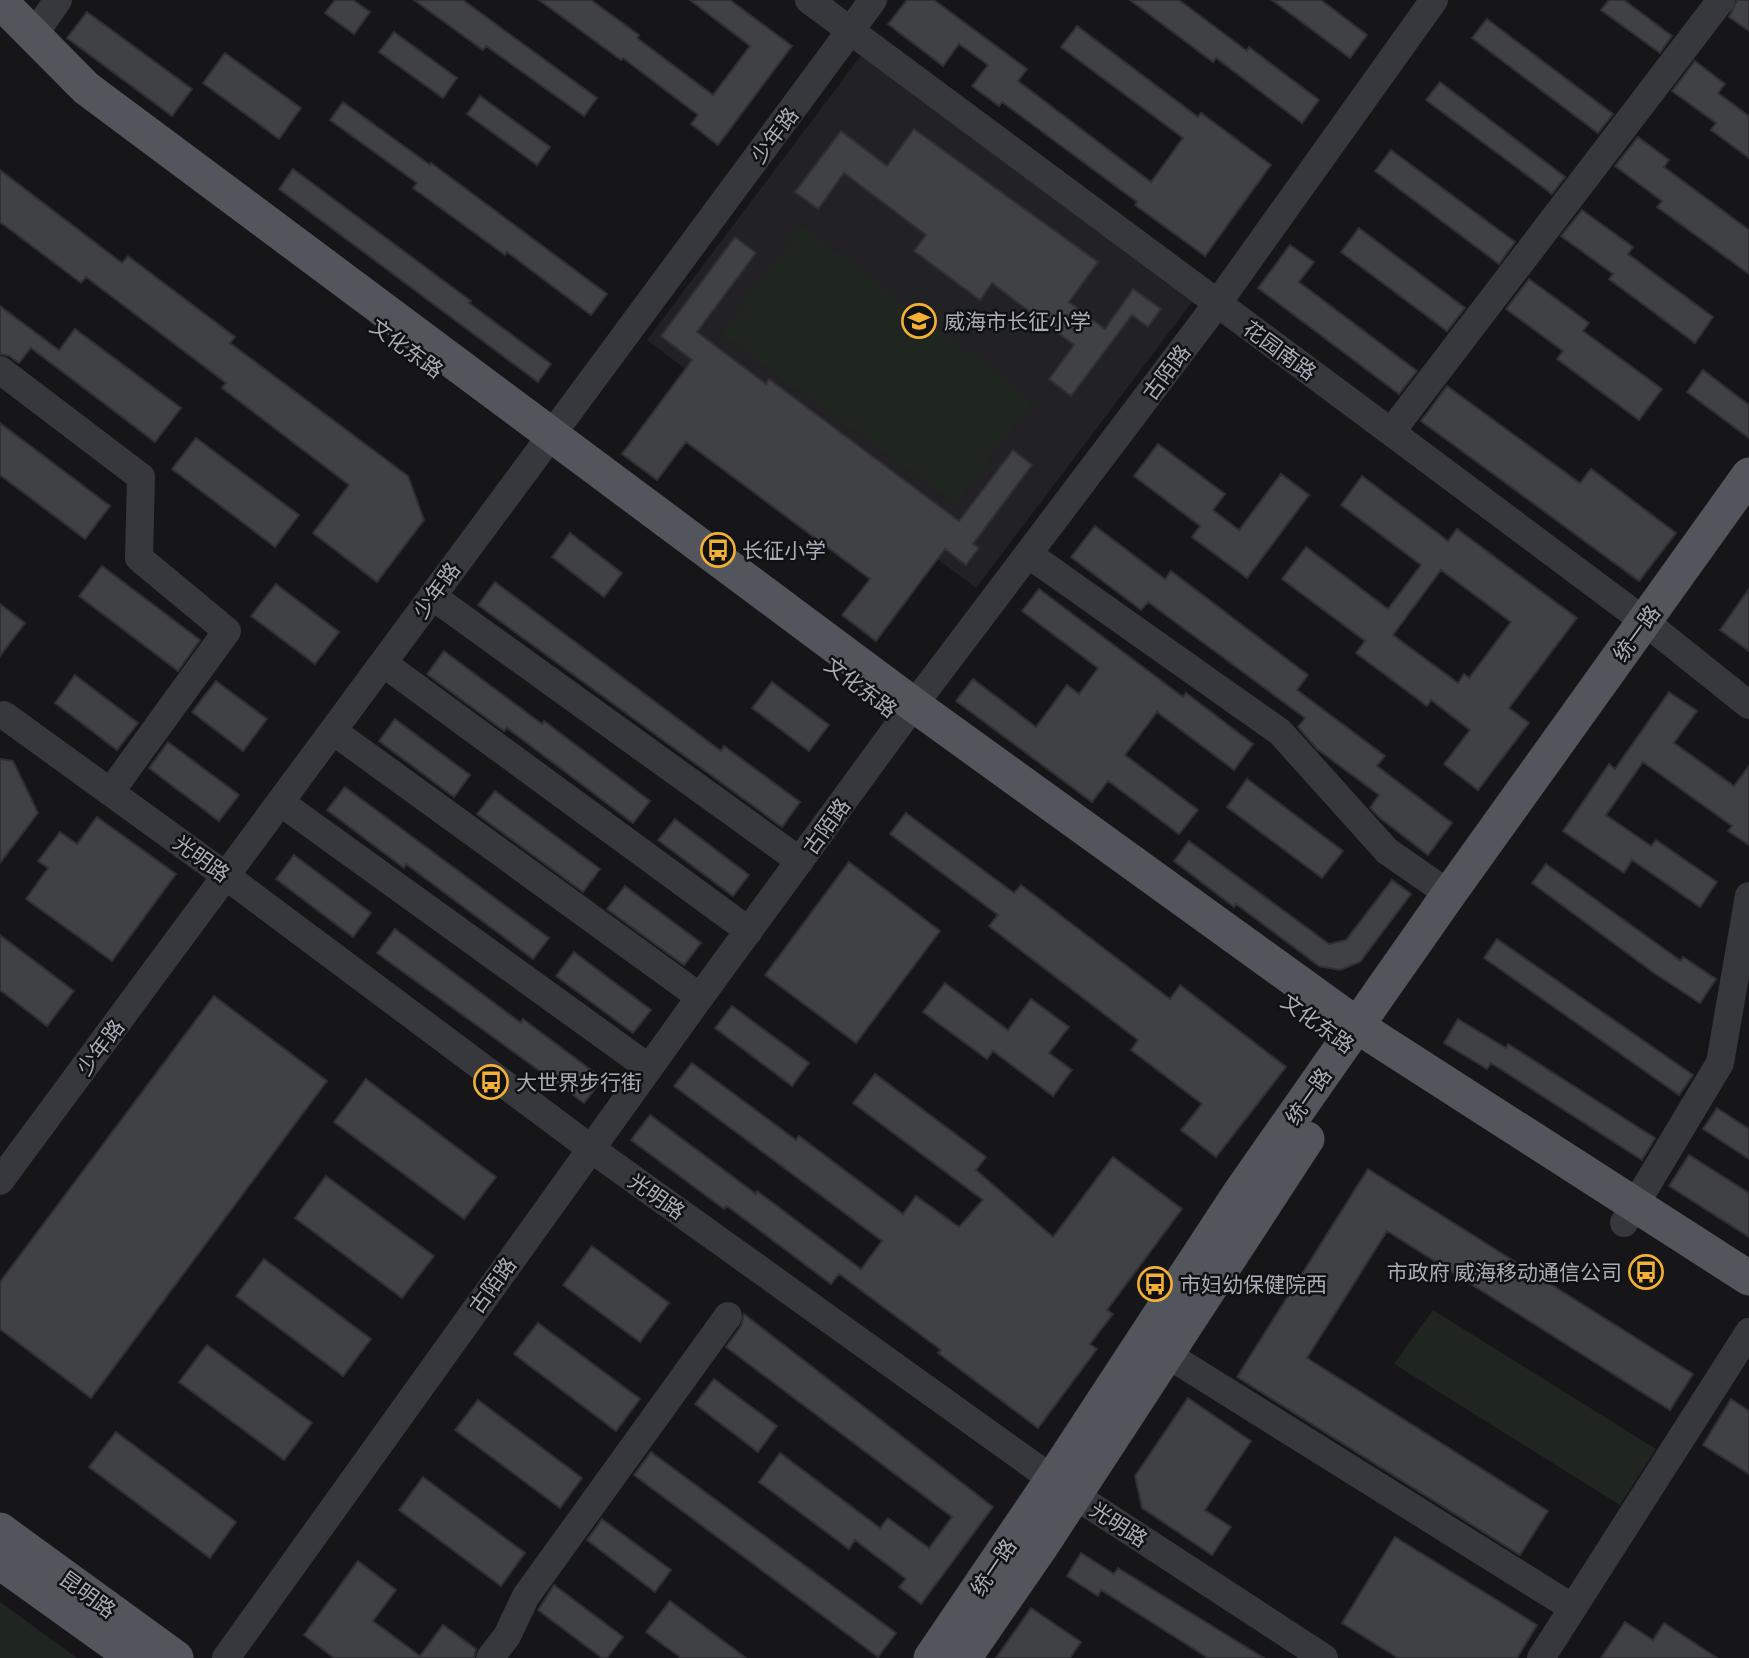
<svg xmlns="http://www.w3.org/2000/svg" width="1749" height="1658" font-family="Manrope,'Noto Sans SC',sans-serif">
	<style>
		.built { fill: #222225 }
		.green { fill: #1e261f }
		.building { fill: #404145; stroke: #303034; stroke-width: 2; fill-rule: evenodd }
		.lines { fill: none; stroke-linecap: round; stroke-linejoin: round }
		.minor { stroke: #37383d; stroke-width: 28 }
		.major { stroke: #53555c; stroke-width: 35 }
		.labels { text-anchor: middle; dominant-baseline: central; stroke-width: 5; stroke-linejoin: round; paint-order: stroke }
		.street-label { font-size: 21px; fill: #a8adb8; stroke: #111113 }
		.poi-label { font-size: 21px; fill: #a8adb8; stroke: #111113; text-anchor: start }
	</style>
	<rect width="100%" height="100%" fill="#161618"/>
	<!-- built -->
	<path class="built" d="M862,54L1192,302L976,588L647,340Z"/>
	<!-- green -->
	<path class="green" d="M801,225L1033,400L955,504L721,334Z
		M1433,1310L1656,1449L1620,1505L1394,1364Z
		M0,1602L77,1658H0Z"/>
	<!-- building -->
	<path class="building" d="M335,0H353L370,12L354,34L325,13Z
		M414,0H463L597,98L584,116L486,46L483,50Z
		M539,0H591L639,35L637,38L713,95L750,46L690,0H730L792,46L718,145L691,124L698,115L623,58L621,60Z
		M907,0H934L1027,69L1018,81L1151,182L1183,138L1061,47L1077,26L1198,117L1201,113L1271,165L1205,256L1135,205L1137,202L1002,102L999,106L972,86L988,65L959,44L943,66L888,24Z
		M1130,0H1179L1247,51L1249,47L1319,100L1302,123L1216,58L1213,62Z
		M1272,0H1321L1367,35L1350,58Z
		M1609,0H1624L1672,36L1660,53L1601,10Z
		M1737,0H1749V31L1729,17Z
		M87,12L192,89L172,116L67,38Z
		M1487,19L1613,114L1598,133L1472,38Z
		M394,32L457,78L443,98L379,52Z
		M225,53L301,108L279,139L203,83Z
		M1695,61L1725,84L1718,93L1749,116V158L1711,130L1716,123L1672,91Z
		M1440,82L1565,177L1552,194L1426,100Z
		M480,96L550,147L537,165L467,114Z
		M343,102L430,165L431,163L607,294L591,315L507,252L505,255L413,188L417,183L330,120Z
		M914,129L1098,262L1069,302L1105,329L1133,289L1161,309L1148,327L1132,315L1071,396L1049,379L1074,345L992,283L980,300L914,251L926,235L844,173L818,209L795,192L841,131L887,166Z
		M1638,137L1669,160L1664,167L1749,230V274L1657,207L1662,201L1615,166Z
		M1391,150L1515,242L1499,264L1375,171Z
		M293,169L471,301L469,303L551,364L538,382L279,189Z
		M0,170L122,263L128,256L235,337L230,343L408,476L424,520L377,582L313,533L349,485L222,388L226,383L86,277L81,283L0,222Z
		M1582,210L1633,247L1628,254L1713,317L1695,343L1609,279L1613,274L1561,236Z
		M1359,228L1465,308L1447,331L1341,252Z
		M735,237L756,253L697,332L766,384L769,379L959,521L1013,450L1032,465L973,544L979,548L966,565L945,549L876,641L842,615L870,579L686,442L657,480L622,454L692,360L661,336Z
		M1290,245L1314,262L1299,282L1417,371L1399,394L1258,288Z
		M1529,279L1589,323L1583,331L1662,389L1639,420L1557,359L1563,351L1506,309Z
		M0,306L59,350L75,329L181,408L155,442L31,348L19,363L9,356L0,354Z
		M1703,370L1749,405V438L1687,392Z
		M1447,386L1580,483L1591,469L1676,533L1639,581L1421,421Z
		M0,423L110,506L85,539L0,475Z
		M196,438L299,515L275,547L172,469Z
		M1158,444L1225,494L1213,510L1239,530L1281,474L1309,495L1247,578L1192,537L1200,526L1134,476Z
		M1362,476L1448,541L1457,529L1577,618L1509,708L1529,723L1478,790L1444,764L1470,730L1431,700L1427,706L1356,653L1365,641L1282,579L1306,547L1388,609L1421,565L1341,505ZM1441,570L1511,622L1469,678L1464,674L1458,683L1393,635Z
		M1095,526L1165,579L1171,571L1308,675L1297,690L1385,756L1377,766L1452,823L1428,855L1380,818L1370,808L1379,795L1317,749L1298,727L1305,718L1148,602L1141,610L1071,557Z
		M570,533L622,573L604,597L552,557Z
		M102,566L200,640L178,671L79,596Z
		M495,582L721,751L724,746L800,802L782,827L478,605Z
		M276,584L339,632L315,664L251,616Z
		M1039,589L1183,697L1186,693L1253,744L1234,770L1157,712L1125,755L1198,810L1179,834L1108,781L1092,802L956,701L973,679L1036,727L1067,685L1079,694L1098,668L1022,611Z
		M1749,589V651L1720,630Z
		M0,604L25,623L0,656Z
		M444,651L542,724L544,721L650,801L633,823L507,728L504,731L427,674Z
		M75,675L138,723L117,750L55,703Z
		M216,681L267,719L243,751L192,712Z
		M772,682L829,725L809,751L752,708Z
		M1669,692L1697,711L1674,743L1734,786L1749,766V845L1728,831L1732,826L1643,762L1606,815L1651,846L1656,840L1717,882L1700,907L1632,860L1624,873L1563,831L1609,764L1615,769Z
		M395,719L470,775L454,797L379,741Z
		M168,742L239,795L219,821L149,768Z
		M0,759L13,761L38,813L0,863Z
		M1247,779L1343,851L1322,878L1227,807Z
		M345,787L549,938L533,959L406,864L404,868L327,810Z
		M495,791L600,869L583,892L477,814Z
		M906,813L1014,893L1021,885L1170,999L1180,985L1286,1067L1216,1157L1181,1130L1202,1104L1131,1050L1138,1040L989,926L998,915L890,834Z
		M97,817L176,874L112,961L26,899L48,868L38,861L60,832L77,844Z
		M675,819L749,875L733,896L658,840Z
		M1189,841L1329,944L1346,940L1392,880L1411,894L1360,962L1340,970L1319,966L1236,904L1234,907L1174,861Z
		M294,855L371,913L353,937L276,879Z
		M849,862L940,931L856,1043L765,975Z
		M1546,864L1681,961L1683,957L1716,979L1700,1003L1654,973L1532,883Z
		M625,886L701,943L684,965L607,909Z
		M395,929L521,1023L523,1019L603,1079L584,1103L377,953Z
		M0,935L74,991L47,1026L0,990Z
		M1497,939L1693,1075L1679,1095L1484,958Z
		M574,952L651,1010L633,1033L556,976Z
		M945,983L1008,1030L1031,999L1069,1027L1049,1053L1072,1070L1053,1096L993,1051L987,1059L923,1012Z
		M214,996L327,1081L91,1398L0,1329V1282Z
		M732,1006L809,1063L792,1086L715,1028Z
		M1458,1019L1506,1048L1508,1044L1655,1138L1642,1160L1491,1063L1487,1069L1444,1043Z
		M692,1063L796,1140L799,1136L903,1214L916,1196L959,1227L983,1200L853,1103L875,1074L986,1157L976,1170L1053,1237L1113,1157L1182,1209L1107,1310L1113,1314L1090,1344L1097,1349L1038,1428L938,1353L941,1350L839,1274L831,1284L727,1206L724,1209L631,1140L650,1115L756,1194L757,1191L861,1269L882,1241L674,1086Z
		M366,1079L496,1177L464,1219L334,1122Z
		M1717,1108L1749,1129V1159L1703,1129Z
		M1689,1155L1749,1193V1237L1669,1186Z
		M1368,1169L1693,1374L1670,1410L1387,1231L1307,1358L1548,1511L1520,1555L1237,1377Z
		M326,1176L434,1256L402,1298L295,1218Z
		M592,1246L669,1303L640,1342L563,1285Z
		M264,1259L371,1339L343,1376L236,1296Z
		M744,1314L993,1507L921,1604L899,1587L906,1579L855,1540L849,1549L759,1482L780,1453L880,1528L888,1518L929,1548L952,1517L726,1347L741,1326Z
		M538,1323L640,1399L616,1431L514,1354Z
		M207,1345L312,1423L284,1460L179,1382Z
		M714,1379L777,1426L758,1452L695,1404Z
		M1188,1398L1251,1441L1205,1510L1231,1527L1212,1555L1142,1508L1135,1476Z
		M1731,1399L1749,1411V1474L1703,1445Z
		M478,1400L582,1478L560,1508L455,1430Z
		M116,1432L236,1522L210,1558L89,1467Z
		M651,1452L896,1633L878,1657L634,1475Z
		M423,1477L525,1553L501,1586L399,1510Z
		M602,1519L671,1570L655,1592L587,1540Z
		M1395,1537L1537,1625L1517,1658H1398L1342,1623Z
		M1081,1553L1114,1574L1118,1568L1264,1658H1208L1101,1590L1098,1596L1067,1576Z
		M358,1561L396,1590L373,1621L420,1656L443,1625L476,1649L474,1658H334L304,1635Z
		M554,1585L623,1637L607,1658H602L538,1610Z
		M670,1601L746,1658H681L646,1632Z
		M1031,1608L1081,1642L1070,1658H996Z
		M1625,1622L1653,1640L1664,1623L1717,1658H1601Z"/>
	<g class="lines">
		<!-- minor -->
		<path class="minor" d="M809,0L1391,432L1644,621L1749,705
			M33,36L58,0
			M0,370L141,477L139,558L227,631L111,791
			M1391,432L1721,0
			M1028,554L1280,732L1387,851L1449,894
			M432,596L800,861
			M383,663L749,931
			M4,715L226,876L590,1148L1073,1494L1324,1658
			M333,731L700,997
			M280,802L649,1068
			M0,1181L873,0
			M1624,1223L1720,1063L1749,896
			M1165,1353L1573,1608
			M226,1658L700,997L904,718L1217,304L1434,0
			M490,1658L507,1636L526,1596L728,1316
			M1541,1658L1749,1332"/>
		<!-- major -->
		<path class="major" d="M0,1L86,88L914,705L1374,1037L1749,1278
			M0,1530L176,1658
			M0,1562L134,1658
			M931,1658L1053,1478L1239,1194L1449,894L1749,475
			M964,1658L1042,1545L1307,1139"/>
	</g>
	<!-- icons -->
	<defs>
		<g id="school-ring" transform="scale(1.75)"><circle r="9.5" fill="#111113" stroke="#f2b134" stroke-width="1.5"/><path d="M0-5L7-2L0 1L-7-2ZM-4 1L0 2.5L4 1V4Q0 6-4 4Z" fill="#f2b134"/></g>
		<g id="bus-ring" transform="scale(1.75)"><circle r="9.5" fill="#111113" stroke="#f2b134" stroke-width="1.5"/><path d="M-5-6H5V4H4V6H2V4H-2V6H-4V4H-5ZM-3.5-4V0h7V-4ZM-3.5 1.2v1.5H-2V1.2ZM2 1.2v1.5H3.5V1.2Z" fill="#f2b134"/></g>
	</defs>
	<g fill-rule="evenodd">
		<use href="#school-ring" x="919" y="321"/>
		<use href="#bus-ring" x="718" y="550"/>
		<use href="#bus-ring" x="491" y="1082"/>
		<use href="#bus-ring" x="1646" y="1272"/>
		<use href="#bus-ring" x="1155" y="1284"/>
	</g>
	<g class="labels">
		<!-- street labels -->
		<g class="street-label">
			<text transform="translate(774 135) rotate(-53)">少年路</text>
			<text transform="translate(407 348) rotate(36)">文化东路</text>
			<text transform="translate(1280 350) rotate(36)">花园南路</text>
			<text transform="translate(1166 372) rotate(-53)">古陌路</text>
			<text transform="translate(436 590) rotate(-54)">少年路</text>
			<text transform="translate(1636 633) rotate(-54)">统一路</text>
			<text transform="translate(861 687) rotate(37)">文化东路</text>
			<text transform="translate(826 826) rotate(-54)">古陌路</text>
			<text transform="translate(202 858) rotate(36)">光明路</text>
			<text transform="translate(1318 1023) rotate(36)">文化东路</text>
			<text transform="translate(100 1047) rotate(-53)">少年路</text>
			<text transform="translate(1308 1096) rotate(-55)">统一路</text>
			<text transform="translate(657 1196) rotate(35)">光明路</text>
			<text transform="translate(492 1285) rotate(-54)">古陌路</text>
			<text transform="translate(1119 1524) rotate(33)">光明路</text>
			<text transform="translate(993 1567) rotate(-56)">统一路</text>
			<text transform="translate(88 1594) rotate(36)">昆明路</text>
		</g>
		<!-- poi labels -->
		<g class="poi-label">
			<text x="944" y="321">威海市长征小学</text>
			<text x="742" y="550">长征小学</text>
			<text x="516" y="1082">大世界步行街</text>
			<text x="1622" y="1272" text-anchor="end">市政府 威海移动通信公司</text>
			<text x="1180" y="1284">市妇幼保健院西</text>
		</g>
	</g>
</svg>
